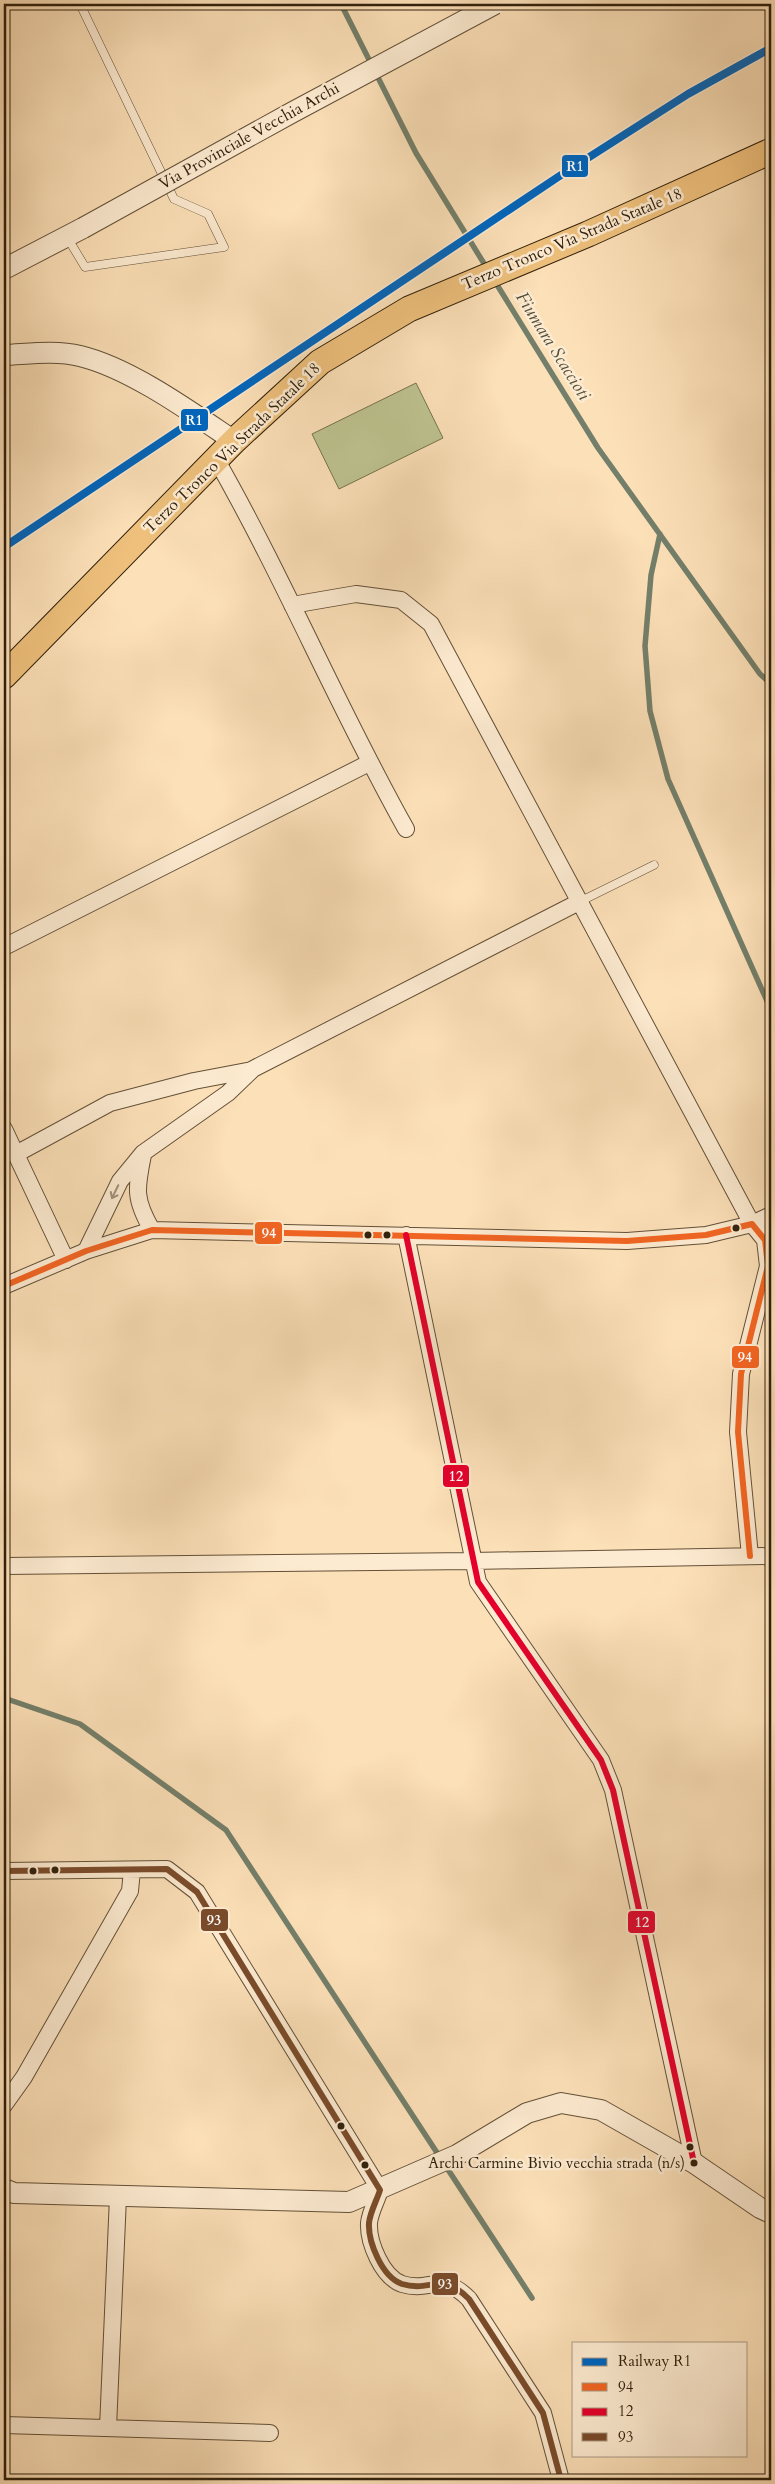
<svg xmlns="http://www.w3.org/2000/svg" width="775" height="2484" font-family="Cardo,serif">
	<style>
		.green { fill: #bdc390; stroke: #76724e }
		.lines { fill: none; stroke-linecap: round; stroke-linejoin: round }
		.stream { stroke: #737f6a; stroke-width: 5.5 }
		.service-casing { stroke: #635037; stroke-width: 9 }
		.minor-casing { stroke: #635037; stroke-width: 18 }
		.tertiary-casing { stroke: #635037; stroke-width: 22 }
		.primary-casing { stroke: #30200c; stroke-width: 27 }
		.service { stroke: #fdebd1; stroke-width: 8 }
		.minor { stroke: #fdebd1; stroke-width: 16 }
		.tertiary { stroke: #fdebd1; stroke-width: 20 }
		.primary { stroke: #eec07c; stroke-width: 25 }
		.tertiary-bridge-casing { stroke: #635037; stroke-width: 22; stroke-linecap: butt }
		.tertiary-bridge { stroke: #fdebd1; stroke-width: 20 }
		.bus-1-casing { stroke: #fdebd1; stroke-width: 10 }
		.bus-2-casing { stroke: #fdebd1; stroke-width: 10 }
		.bus-3-casing { stroke: #fdebd1; stroke-width: 10 }
		.bus-1 { stroke: #f26522; stroke-width: 6 }
		.bus-2 { stroke: #e4002b; stroke-width: 6 }
		.bus-3 { stroke: #7a4b2a; stroke-width: 6 }
		.rail-1-casing { stroke: #fdebd1; stroke-width: 11 }
		.rail-1 { stroke: #0065bd; stroke-width: 8 }
		.oneway { stroke: #a19078 }
		.bus-dot { fill: #30200c; stroke: #fdebd1; stroke-width: 2 }
		.labels { text-anchor: middle; dominant-baseline: central; stroke-width: 5; stroke-linejoin: round; paint-order: stroke }
		.bus-label { font-size: 15px; fill: #30200c; stroke: #fdebd1; text-anchor: end }
		.street-label { font-size: 16px; fill: #30200c; stroke: #fdebd1 }
		.water-label { font-size: 18px; font-style: italic; fill: #524f3b; stroke: #fdebd1 }
		.line-badge { stroke: #fdebd1; stroke-width: 2 }
		.badge-label { font-size: 14px; text-anchor: middle; font-weight: bold; fill: #fff }
	</style>
	<rect width="100%" height="100%" fill="#fce0b8"/>
	<filter id="stains"><feTurbulence type="fractalNoise" baseFrequency=".004" numOctaves="4"/><feColorMatrix values="0 0 0 0 .2 0 0 0 0 .09 0 0 0 0 .02 0 0 0 .5 -.17"/></filter>
	<radialGradient id="worn" r=".72"><stop offset=".6" stop-color="#630" stop-opacity="0"/><stop offset="1" stop-color="#630" stop-opacity=".3"/></radialGradient>
	<!-- green -->
	<path class="green" d="M416,383L443,438L339,489L312,434Z"/>
	<g class="lines">
		<!-- stream -->
		<path class="stream" d="M341,4L416,153L488,270
			M494,280L598,448L760,674L771,684
			M660,534L651,575L645,646L650,711L668,779L771,1010
			M4,1698L80,1724L226,1830L532,2298"/>
		<!-- service casing -->
		<g class="service-casing">
			<path id="service" d="M67,237L85,267L224,247L208,214L174,199L80,4
				M581,901L654,865"/>
		</g>
		<!-- minor casing -->
		<g class="minor-casing">
			<path id="minor" d="M216,459C285,580 338,708 406,829
				M292,605L356,594L401,600L431,624L752,1224L771,1215
				M4,947L369,763
				M4,1129L66,1260
				M16,1154L110,1103L194,1081L252,1070
				M143,1155C136,1189 134,1199 152,1230
				M406,1235L478,1582L601,1760L613,1790L694,2163
				M86,1251L120,1181L143,1153L228,1093L253,1069L581,901
				M4,1286L86,1251L152,1230L627,1241L706,1235L752,1224L765,1240L768,1266L741,1374L738,1432L750,1556
				M4,1566L472,1561L771,1556
				M4,1871L167,1869L197,1892L380,2190C377,2200 370,2212 369,2223C368,2242 382,2277 402,2284C432,2293 440,2270 469,2299L543,2413L561,2480
				M4,2105L24,2077L130,1891L132,1870
				M4,2425L270,2433
				M108,2428L118,2197"/>
		</g>
		<!-- tertiary casing -->
		<g class="tertiary-casing">
			<path id="tertiary" d="M4,269L83,228
				M4,355C29,354 55,350 80,356C130,368 191,412 234,441
				M4,2189L14,2193L349,2202L457,2155L527,2113L561,2103L601,2110L694,2163L760,2208L771,2213"/>
		</g>
		<!-- primary casing -->
		<g class="primary-casing">
			<path id="primary" d="M4,676L234,441L320,362L409,309L588,234L771,151"/>
		</g>
		<!-- service -->
		<use href="#service" class="service"/>
		<!-- minor -->
		<use href="#minor" class="minor"/>
		<!-- tertiary -->
		<use href="#tertiary" class="tertiary"/>
		<!-- primary -->
		<use href="#primary" class="primary"/>
		<!-- tertiary-bridge casing -->
		<g class="tertiary-bridge-casing">
			<path id="tertiary-bridge" d="M83,228L293,112L495,4"/>
		</g>
		<!-- tertiary-bridge -->
		<use href="#tertiary-bridge" class="tertiary-bridge"/>
		<!-- bus-1 casing -->
		<g class="bus-1-casing">
			<path id="bus-1" d="M4,1286L86,1251L152,1230L627,1241L706,1235L752,1224L765,1240L768,1266L741,1374L738,1432L750,1556"/>
		</g>
		<!-- bus-2 casing -->
		<g class="bus-2-casing">
			<path id="bus-2" d="M406,1235L478,1582L601,1760L613,1790L694,2163"/>
		</g>
		<!-- bus-3 casing -->
		<g class="bus-3-casing">
			<path id="bus-3" d="M4,1871L167,1869L197,1892L380,2190C377,2200 370,2212 369,2223C368,2242 382,2277 402,2284C432,2293 440,2270 469,2299L543,2413L561,2480"/>
		</g>
		<!-- bus-1 -->
		<use href="#bus-1" class="bus-1"/>
		<!-- bus-2 -->
		<use href="#bus-2" class="bus-2"/>
		<!-- bus-3 -->
		<use href="#bus-3" class="bus-3"/>
		<!-- rail-1 casing -->
		<g class="rail-1-casing">
			<path id="rail-1" d="M4,547L558,177L688,94L771,48"/>
		</g>
		<!-- rail-1 -->
		<use href="#rail-1" class="rail-1"/>
	</g>
	<!-- one-way arrows -->
	<defs><path id="oneway-shaft" d="M-6 0H5M1.5-3L5.5 0L1.5 3" fill="none" stroke-width="1.6" stroke-linecap="round" stroke-linejoin="round" transform="scale(1.25)"/></defs>
	<use class="oneway" href="#oneway-shaft" transform="translate(115 1192) rotate(116)"/>
	<!-- markers -->
	<g class="bus-dot">
		<circle cx="736" cy="1228" r="4.5"/>
		<circle cx="368" cy="1235" r="4.5"/>
		<circle cx="387" cy="1235" r="4.5"/>
		<circle cx="55" cy="1870" r="4.5"/>
		<circle cx="33" cy="1871" r="4.5"/>
		<circle cx="341" cy="2126" r="4.5"/>
		<circle cx="690" cy="2147" r="4.5"/>
		<circle cx="694" cy="2163" r="4.5"/>
		<circle cx="365" cy="2165" r="4.5"/>
	</g>
	<g class="labels">
		<!-- bus labels -->
		<g class="bus-label">
			<text x="685" y="2163">Archi Carmine Bivio vecchia strada (n/s)</text>
		</g>
		<!-- street labels -->
		<g class="street-label">
			<text transform="translate(249 136) rotate(-29)">Via Provinciale Vecchia Archi</text>
			<text transform="translate(572 239) rotate(-23)">Terzo Tronco Via Strada Statale 18</text>
			<text transform="translate(232 448) rotate(-44)">Terzo Tronco Via Strada Statale 18</text>
		</g>
		<!-- water labels -->
		<g class="water-label">
			<text transform="translate(553 346) rotate(58)">Fiumara Scaccioti</text>
		</g>
	</g>
	<g class="line-badge">
		<rect x="561" y="154" width="28" height="24" rx="5" fill="#0065bd"/>
		<rect x="180" y="408" width="29" height="24" rx="5" fill="#0065bd"/>
		<rect x="254" y="1221" width="29" height="24" rx="5" fill="#f26522"/>
		<rect x="731" y="1345" width="29" height="24" rx="5" fill="#f26522"/>
		<rect x="442" y="1464" width="28" height="24" rx="5" fill="#e4002b"/>
		<rect x="200" y="1908" width="29" height="24" rx="5" fill="#7a4b2a"/>
		<rect x="627" y="1910" width="29" height="24" rx="5" fill="#e4002b"/>
		<rect x="431" y="2272" width="28" height="24" rx="5" fill="#7a4b2a"/>
	</g>
	<g class="badge-label">
		<text x="575" y="171">R1</text>
		<text x="194" y="425">R1</text>
		<text x="269" y="1238">94</text>
		<text x="745" y="1362">94</text>
		<text x="456" y="1481">12</text>
		<text x="214" y="1925">93</text>
		<text x="642" y="1927">12</text>
		<text x="445" y="2289">93</text>
	</g>
	<!-- margin -->
	<rect width="775" height="2484" fill="none" stroke="#fce0b8" stroke-width="20"/>
	<rect x="5" y="5" width="765" height="2474" fill="none" stroke="#30200c" stroke-width="2.5"/>
	<rect x="10" y="10" width="755" height="2464" fill="none" stroke="#30200c"/>
	<!-- legend -->
	<rect x="572" y="2342" width="175" height="115" fill="#fdebd1" stroke="#ab9a82"/>
	<rect x="582" y="2358" width="25" height="8" fill="#0065bd" stroke="#ab9a82"/>
	<text x="618" y="2366" font-size="15" fill="#30200c">Railway R1</text>
	<rect x="582" y="2383" width="25" height="8" fill="#f26522" stroke="#ab9a82"/>
	<text x="618" y="2392" font-size="15" fill="#30200c">94</text>
	<rect x="582" y="2408" width="25" height="8" fill="#e4002b" stroke="#ab9a82"/>
	<text x="618" y="2416" font-size="15" fill="#30200c">12</text>
	<rect x="582" y="2433" width="25" height="8" fill="#7a4b2a" stroke="#ab9a82"/>
	<text x="618" y="2442" font-size="15" fill="#30200c">93</text>
	<rect width="100%" height="100%" filter="url(#stains)"/>
	<rect width="100%" height="100%" fill="url(#worn)"/>
</svg>
